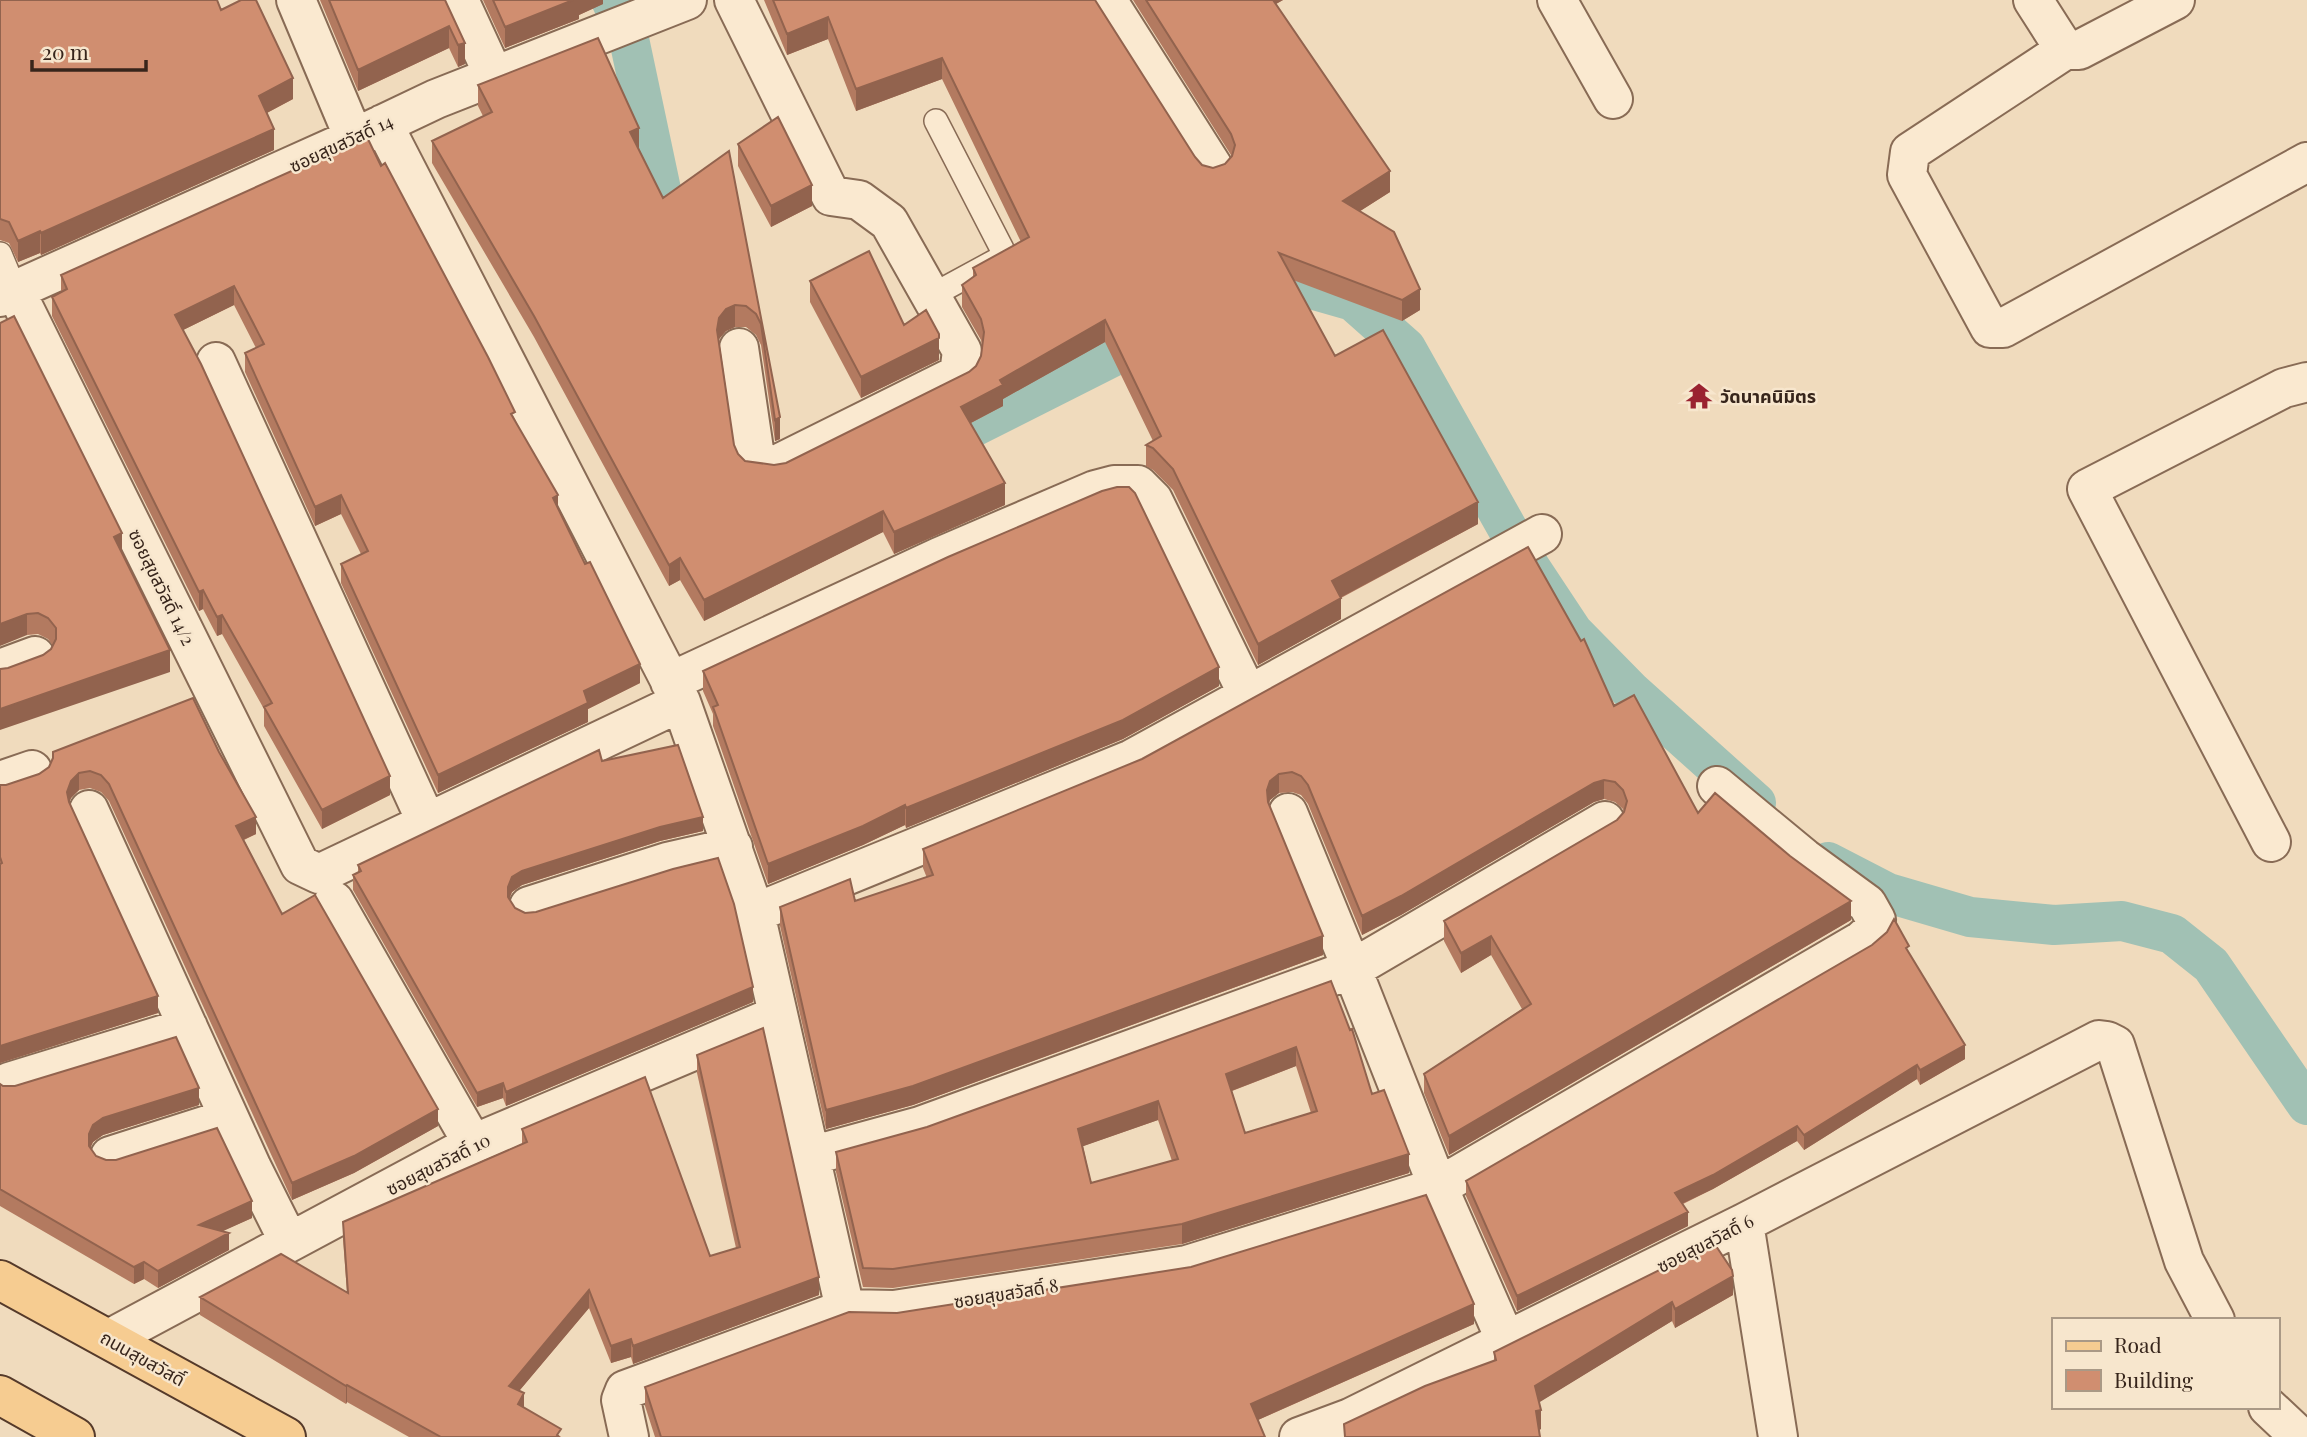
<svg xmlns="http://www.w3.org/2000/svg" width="2307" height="1437" font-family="'Playfair Display','Noto Sans Thai',serif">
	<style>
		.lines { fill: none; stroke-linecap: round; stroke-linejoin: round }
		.canal { stroke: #a1c1b4; stroke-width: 40 }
		.lane-casing { stroke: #886b55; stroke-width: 26 }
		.street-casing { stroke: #886b55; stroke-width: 42 }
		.primary-casing { stroke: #553a2a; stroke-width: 42 }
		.lane { stroke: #fae9d0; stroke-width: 23 }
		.street { stroke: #fae9d0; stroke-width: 38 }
		.primary { stroke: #f6cc91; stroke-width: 38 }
		.wall { fill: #b37a60; fill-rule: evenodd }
		.shaded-wall { fill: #92634e }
		.building { fill: #d08e70; stroke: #92634e; stroke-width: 2; fill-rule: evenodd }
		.labels { text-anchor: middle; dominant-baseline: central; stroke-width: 5; stroke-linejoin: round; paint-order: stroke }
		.street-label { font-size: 18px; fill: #37251b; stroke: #f7e6cd }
		.poi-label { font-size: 18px; font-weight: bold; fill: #37251b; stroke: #f7e6cd; text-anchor: start }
	</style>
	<rect width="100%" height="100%" fill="#f0dbbd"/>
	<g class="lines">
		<!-- canal -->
		<path class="canal" d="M611,0L629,39L674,251
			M1243,292L1297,285L1353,301L1406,348L1524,558L1573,632L1632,692L1756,803
			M924,452L1162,332
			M1828,862L1888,893L1970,917L2054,925L2122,921L2172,934L2211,965L2307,1105"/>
		<!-- lane casing -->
		<g class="lane-casing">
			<path id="lane" d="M0,254L15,290
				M931,296L1001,258L1002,249L936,121"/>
		</g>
		<!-- street casing -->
		<g class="street-casing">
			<path id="street" d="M296,0L354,138
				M459,0L494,76
				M734,0L831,196L859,200L889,222L962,351L959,374L776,465L756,463L739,348
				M1107,0L1213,167
				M1557,0L1613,99
				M2033,0L2065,50
				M2175,0L2079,50H2065L1910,152L1907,175L1990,328H2003L2307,162
				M383,124L681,702L755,913L845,1309
				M15,290L300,865L319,874L681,702
				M0,297L354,138L436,99L687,0
				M216,362L427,823
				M0,669L35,656
				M670,682L939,557L1095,490L1114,485H1138L1153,500L1248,695
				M0,781L32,770
				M89,810L252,1168L289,1242
				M1288,813L1352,969L1438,1187L1506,1341
				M2271,842L2087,489L2284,388L2307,382
				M334,901L473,1144
				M529,906L667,862L733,847
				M755,913L1132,759L1542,534
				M9,1082L188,1027
				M110,1156L229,1118
				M810,1156L920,1126L1352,969L1605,821
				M1744,1223L1778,1437
				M109,1339L473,1144L778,1015
				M2268,1407L2300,1437
				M629,1437L621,1400L625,1390L845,1309L894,1310L1187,1265L1438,1187L1861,941L1872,931L1876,920L1867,904L1804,858L1717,786
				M1299,1437L1350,1418L1744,1223L2099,1040L2107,1041L2115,1045L2184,1261L2215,1320"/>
		</g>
		<!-- primary casing -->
		<g class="primary-casing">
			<path id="primary" d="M0,1280L286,1437
				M0,1395L75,1437"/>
		</g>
		<!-- lane -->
		<use href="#lane" class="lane"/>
		<!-- street -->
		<use href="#street" class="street"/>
		<!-- primary -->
		<use href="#primary" class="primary"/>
	</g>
	<!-- wall -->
	<path class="wall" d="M0,0L221,10L293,99L267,113L274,150L41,255L40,253L18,262L9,243L0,240Z
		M320,0H445L465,64L458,67L449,48L358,91Z
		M483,0H603V4L579,15V19L505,48Z
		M764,0H1095L1195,157L1202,165L1213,168L1225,164L1232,157L1231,155L1133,0H1283L1276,4L1390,192L1360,211L1420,310L1402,321L1293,280L1335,356L1478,524L1341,598V619L1258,665L1173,490L1153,470L1146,466V445L1153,441L1105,342L1003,399V406L971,423L1005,505L894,554L883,532L704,621L680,580L669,586L534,337L432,163V141L483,116L478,106V85L639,149L663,198L729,151L780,417V439L775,441L761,345L756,335L746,327H735L726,331L719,339L734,445L738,454L745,461L774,465L786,463L969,372L976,366L981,356L982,345L981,340L962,307V285L973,278V268L1021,242L942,79L856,111L828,39L787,55Z
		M738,144L812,206L771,227L738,166Z
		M381,166L515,419L640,683L588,709V722L438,793L341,583V564L361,554L341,514L315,526L245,372V353L256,348L234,305L183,330L390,795L322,829L264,726V709L222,634L217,636L203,609L199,611L52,316V297L61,292V275Z
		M810,281L904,325L939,355V360L861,398L810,302Z
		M0,323L122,552L170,672L8,668L43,655L51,649L53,646L48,639L38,634L27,635Z
		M703,671L1219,686L1123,739L906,828L905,825L863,845L768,884L717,737L713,726V714L703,691Z
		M1614,706L1698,813L1851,920L1449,1155L1424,1093V1074L1522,1009L1491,955L1461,973L1444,941V921L1617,820L1624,812L1623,809L1615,802L1604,799L1594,802L1401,915L1362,935L1308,804L1301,795L1292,792L1279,793L1270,800L1269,804L1323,955L913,1105L826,1129L780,926V907L855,901L927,878L923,868V849L1142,759Z
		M53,752L256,834L244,840L282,914L438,1126L354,1173L292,1200L109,801L101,792L90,788L79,790L71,798L69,803L158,1013L0,1063V785H6L39,774L49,767L53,758Z
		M602,761L703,831L660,841L522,885L512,892L509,899L515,908L525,913L753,1002L506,1106L503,1098L477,1107L353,890V875L358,873V865Z
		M1909,953L1965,1059L1920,1085L1917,1079L1804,1150L1797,1141L1713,1189L1683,1204L1688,1226L1517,1311L1466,1196V1181Z
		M1331,981L1372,1094L1409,1173L1182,1244L893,1288L863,1287L836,1172V1152L927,1127ZM1296,1066L1311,1113L1245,1133L1232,1091ZM1158,1120L1172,1161L1091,1183L1083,1146Z
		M697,1055L819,1295L633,1364L631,1357L611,1363L589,1308L519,1391L524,1407L561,1437H409L347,1402L346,1404L200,1315V1297L347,1292L343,1239V1222L522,1144V1129L710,1256L736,1248L697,1073Z
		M0,1084L3,1086L199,1105L103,1135L93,1142L90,1148L96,1156L106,1160L252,1218L222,1231L229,1250L158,1288L144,1279L134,1284L0,1206Z
		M1714,1243L1733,1295L1675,1328L1672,1321L1539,1402L1541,1429L1539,1430L1540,1437H1344V1424L1494,1361V1352Z
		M1474,1324L1258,1420L1265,1437H655L645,1406V1387Z"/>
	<!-- shaded-wall -->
	<path class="shaded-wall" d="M573,0H603V4L579,15V19L505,48V27Z
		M1265,0H1283L1265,10Z
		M828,17V39L787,55V34Z
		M449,26V48L358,91V70Z
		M465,43V64L458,67V45Z
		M942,58V79L856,111V89Z
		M293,78V99L259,117V96Z
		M639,128V149L630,132Z
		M274,129V150L41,255V233Z
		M1390,171V192L1343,222V201Z
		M812,185V206L771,227V206Z
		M40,231V253L18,262V241Z
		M234,286V305L175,334V315Z
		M1420,289V310L1402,321V300Z
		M735,305V327L726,331L719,339L717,330L719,318L726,309Z
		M1105,320V342L1003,399V406L961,428V407L1000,380Z
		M939,334V360L861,398V377Z
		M780,417V439L775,441V420Z
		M1005,483V505L894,554V532Z
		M341,495V514L315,526V507Z
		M558,495V514L553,498Z
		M1478,502V524L1332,602V581Z
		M883,511V532L704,621V600Z
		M122,533V555L114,537Z
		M680,558V580L669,586V565Z
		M203,590V609L199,611V592Z
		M1341,598V619L1258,665V644Z
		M27,614V635L0,646V624Z
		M222,615V634L217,636V617Z
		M170,650V672L0,730V709Z
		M640,664V683L588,709V722L438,793V775L584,691Z
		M1219,667V686L1123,739L906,828V808Z
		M79,773V790L71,798L67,809V792L71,781Z
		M1279,774V793L1270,800L1267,809V790L1270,781Z
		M390,776V795L322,829V810Z
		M1604,780V799L1594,802L1401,915L1362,935V916L1594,783Z
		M905,805V825L863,845L768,884V864Z
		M256,817V834L236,843V826Z
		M703,817V831L660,841L522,885L512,892L508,902V887L512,877L522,871L660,827Z
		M1851,901V920L1449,1155V1136Z
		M1323,936V955L913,1105L826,1129V1110Z
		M1491,936V955L1461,973V953Z
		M753,987V1002L506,1106V1092Z
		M158,996V1013L0,1063V1046L3,1044Z
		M1965,1045V1059L1920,1085V1070Z
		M1296,1047V1066L1226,1093V1074Z
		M1917,1065V1079L1804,1150V1135Z
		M503,1083V1098L477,1107V1093Z
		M199,1088V1105L103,1135L93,1142L89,1151V1134L93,1125L103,1118Z
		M1158,1101V1120L1078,1148V1129Z
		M438,1109V1126L354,1173L292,1200V1183Z
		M1797,1126V1141L1713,1189L1675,1207V1193Z
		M1409,1154V1173L1182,1244V1224Z
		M252,1201V1218L199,1242V1225Z
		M1688,1212V1226L1517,1311V1296Z
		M229,1233V1250L158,1288V1271Z
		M144,1262V1279L134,1284V1267Z
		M1733,1276V1295L1675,1328V1309Z
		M819,1277V1295L633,1364V1346Z
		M589,1290V1308L509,1403V1386Z
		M1672,1302V1321L1535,1405V1386Z
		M1474,1304V1324L1251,1423V1404Z
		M631,1339V1357L611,1363V1346Z
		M347,1385V1402L346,1404V1386Z
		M524,1393V1411L518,1404Z
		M1541,1410V1429L1536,1431V1411Z"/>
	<!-- building -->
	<path class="building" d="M0,0H217L221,10L241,0H256L293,78L259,96L274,129L41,233L40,231L18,241L9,222L0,219Z
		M329,0H445L465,43L458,45L449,26L358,70Z
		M493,0H573L505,27Z
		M773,0H1095L1195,157L1202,165L1213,168L1225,164L1232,156L1235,145L1231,134L1146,0H1273L1390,171L1343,201L1394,232L1420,289L1402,300L1279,253L1335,356L1383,330L1478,502L1332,581L1341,598L1258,644L1173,469L1153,448L1146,445L1161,436L1105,320L1000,380L1003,385L961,407L1005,483L894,532L883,511L704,600L680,558L669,565L534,316L432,141L492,112L478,85L598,38L639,128L630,132L663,198L729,151L780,417L775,420L761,324L756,314L746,306L735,305L726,309L719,318L717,330L734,445L738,454L745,461L774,465L786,463L969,372L976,366L981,356L984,332L981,319L962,285L976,275L973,268L1029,237L942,58L856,89L828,17L787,34Z
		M778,117L812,185L771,206L738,144Z
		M367,137L381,166L385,163L488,357L515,412L511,414L558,495L553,498L585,564L590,562L640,664L584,691L588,703L438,775L341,564L368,551L341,495L315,507L245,353L264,344L234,286L175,315L201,364L390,776L322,810L264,707L272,703L222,615L217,617L203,590L199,592L52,297L67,289L61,275Z
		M869,251L904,325L926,310L939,334V338L861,377L810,281Z
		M14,316L122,533L114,537L170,650L0,709V669L8,668L43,655L51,649L56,639V628L48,618L38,613L27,614L0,624V323Z
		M1117,487H1129L1135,493L1219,667L1123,720L906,808L905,805L863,826L768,864L717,718L713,707L718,705L703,671L948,557L1102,491Z
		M1528,547L1581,641L1584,639L1614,706L1634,695L1698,813L1715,793L1790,856L1851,901L1449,1136L1424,1074L1531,1004L1491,936L1461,953L1444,921L1617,820L1624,812L1627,801L1623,790L1615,782L1604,780L1594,783L1401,896L1362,916L1308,785L1301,776L1292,772L1279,774L1270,781L1267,790L1268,802L1323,936L913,1086L826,1110L780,907L850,879L855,901L933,875L923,849L1142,759Z
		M193,698L219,752L256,817L236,826L282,914L315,895L438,1109L354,1156L292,1183L109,784L101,775L90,771L79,773L71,781L67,792L69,802L158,996L0,1046V864L2,863L0,857V785H6L39,774L49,767L53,758V752Z
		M678,745L703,817L660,827L522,871L512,877L508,887V897L515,908L525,913L536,912L673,869L718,858L734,904L753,987L506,1092L503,1083L477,1093L353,875L361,871L358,865L599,750L602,761Z
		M1894,919L1909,946L1906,948L1965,1045L1920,1070L1917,1065L1804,1135L1797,1126L1713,1175L1675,1193L1688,1212L1517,1296L1466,1181L1872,945L1887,932Z
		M1331,981L1350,1030L1352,1029L1372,1094L1384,1090L1409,1154L1182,1224L893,1269L863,1268L836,1152L927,1127ZM1296,1047L1317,1111L1245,1133L1226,1074ZM1158,1101L1178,1159L1091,1183L1078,1129Z
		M763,1028L819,1277L633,1346L631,1339L611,1346L589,1290L509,1386L524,1393L518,1404L561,1429L557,1435L559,1437H441L347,1385L346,1386L200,1297L281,1254L348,1293L343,1222L527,1142L522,1129L645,1077L710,1256L740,1247L697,1055Z
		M176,1037L199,1088L103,1118L93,1125L89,1134V1146L96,1156L106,1160H116L217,1128L252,1201L199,1225L229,1233L158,1271L144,1262L134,1267L0,1189V1084L3,1086H15Z
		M1426,1195L1474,1304L1251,1404L1265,1437H661L645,1387L849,1312L897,1313L1191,1267Z
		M1714,1243L1732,1270L1733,1276L1675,1309L1672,1302L1535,1386L1541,1410L1536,1411L1540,1437H1345L1344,1424L1425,1386L1496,1360L1494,1352Z"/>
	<!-- icons -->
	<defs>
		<g id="temple-bare" transform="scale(2.1)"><path d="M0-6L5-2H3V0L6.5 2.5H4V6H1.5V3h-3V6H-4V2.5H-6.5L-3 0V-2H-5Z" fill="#9a2230" stroke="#f7e6cd" stroke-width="2.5" paint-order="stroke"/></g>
	</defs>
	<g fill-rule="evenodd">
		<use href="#temple-bare" x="1699" y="396"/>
	</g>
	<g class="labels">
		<!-- street labels -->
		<g class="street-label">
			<text transform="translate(341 143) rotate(-25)">ซอยสุขสวัสดิ์ 14</text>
			<text transform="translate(162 587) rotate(64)">ซอยสุขสวัสดิ์ 14/2</text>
			<text transform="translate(438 1164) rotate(-27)">ซอยสุขสวัสดิ์ 10</text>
			<text transform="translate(1705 1243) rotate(-27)">ซอยสุขสวัสดิ์ 6</text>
			<text transform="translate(1006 1293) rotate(-9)">ซอยสุขสวัสดิ์ 8</text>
			<text transform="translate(143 1358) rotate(29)">ถนนสุขสวัสดิ์</text>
		</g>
		<!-- poi labels -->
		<g class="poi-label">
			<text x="1720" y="396">วัดนาคนิมิตร</text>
		</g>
	</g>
	<!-- legend -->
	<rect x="2052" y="1318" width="228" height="91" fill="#f7e6cd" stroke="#aa9986" stroke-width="2"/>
	<rect x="2066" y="1341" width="35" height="10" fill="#f6cc91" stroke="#aa9986" stroke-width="2"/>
	<text x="2114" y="1353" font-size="21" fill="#37251b">Road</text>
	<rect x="2066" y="1370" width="35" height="21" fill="#d08e70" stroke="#aa9986" stroke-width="2"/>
	<text x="2114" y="1388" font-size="21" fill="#37251b">Building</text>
	<!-- scale -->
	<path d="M32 60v10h114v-10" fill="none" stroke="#37251b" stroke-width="3.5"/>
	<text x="42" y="60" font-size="21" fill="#37251b" stroke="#f7e6cd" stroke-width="5" paint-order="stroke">20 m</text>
</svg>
